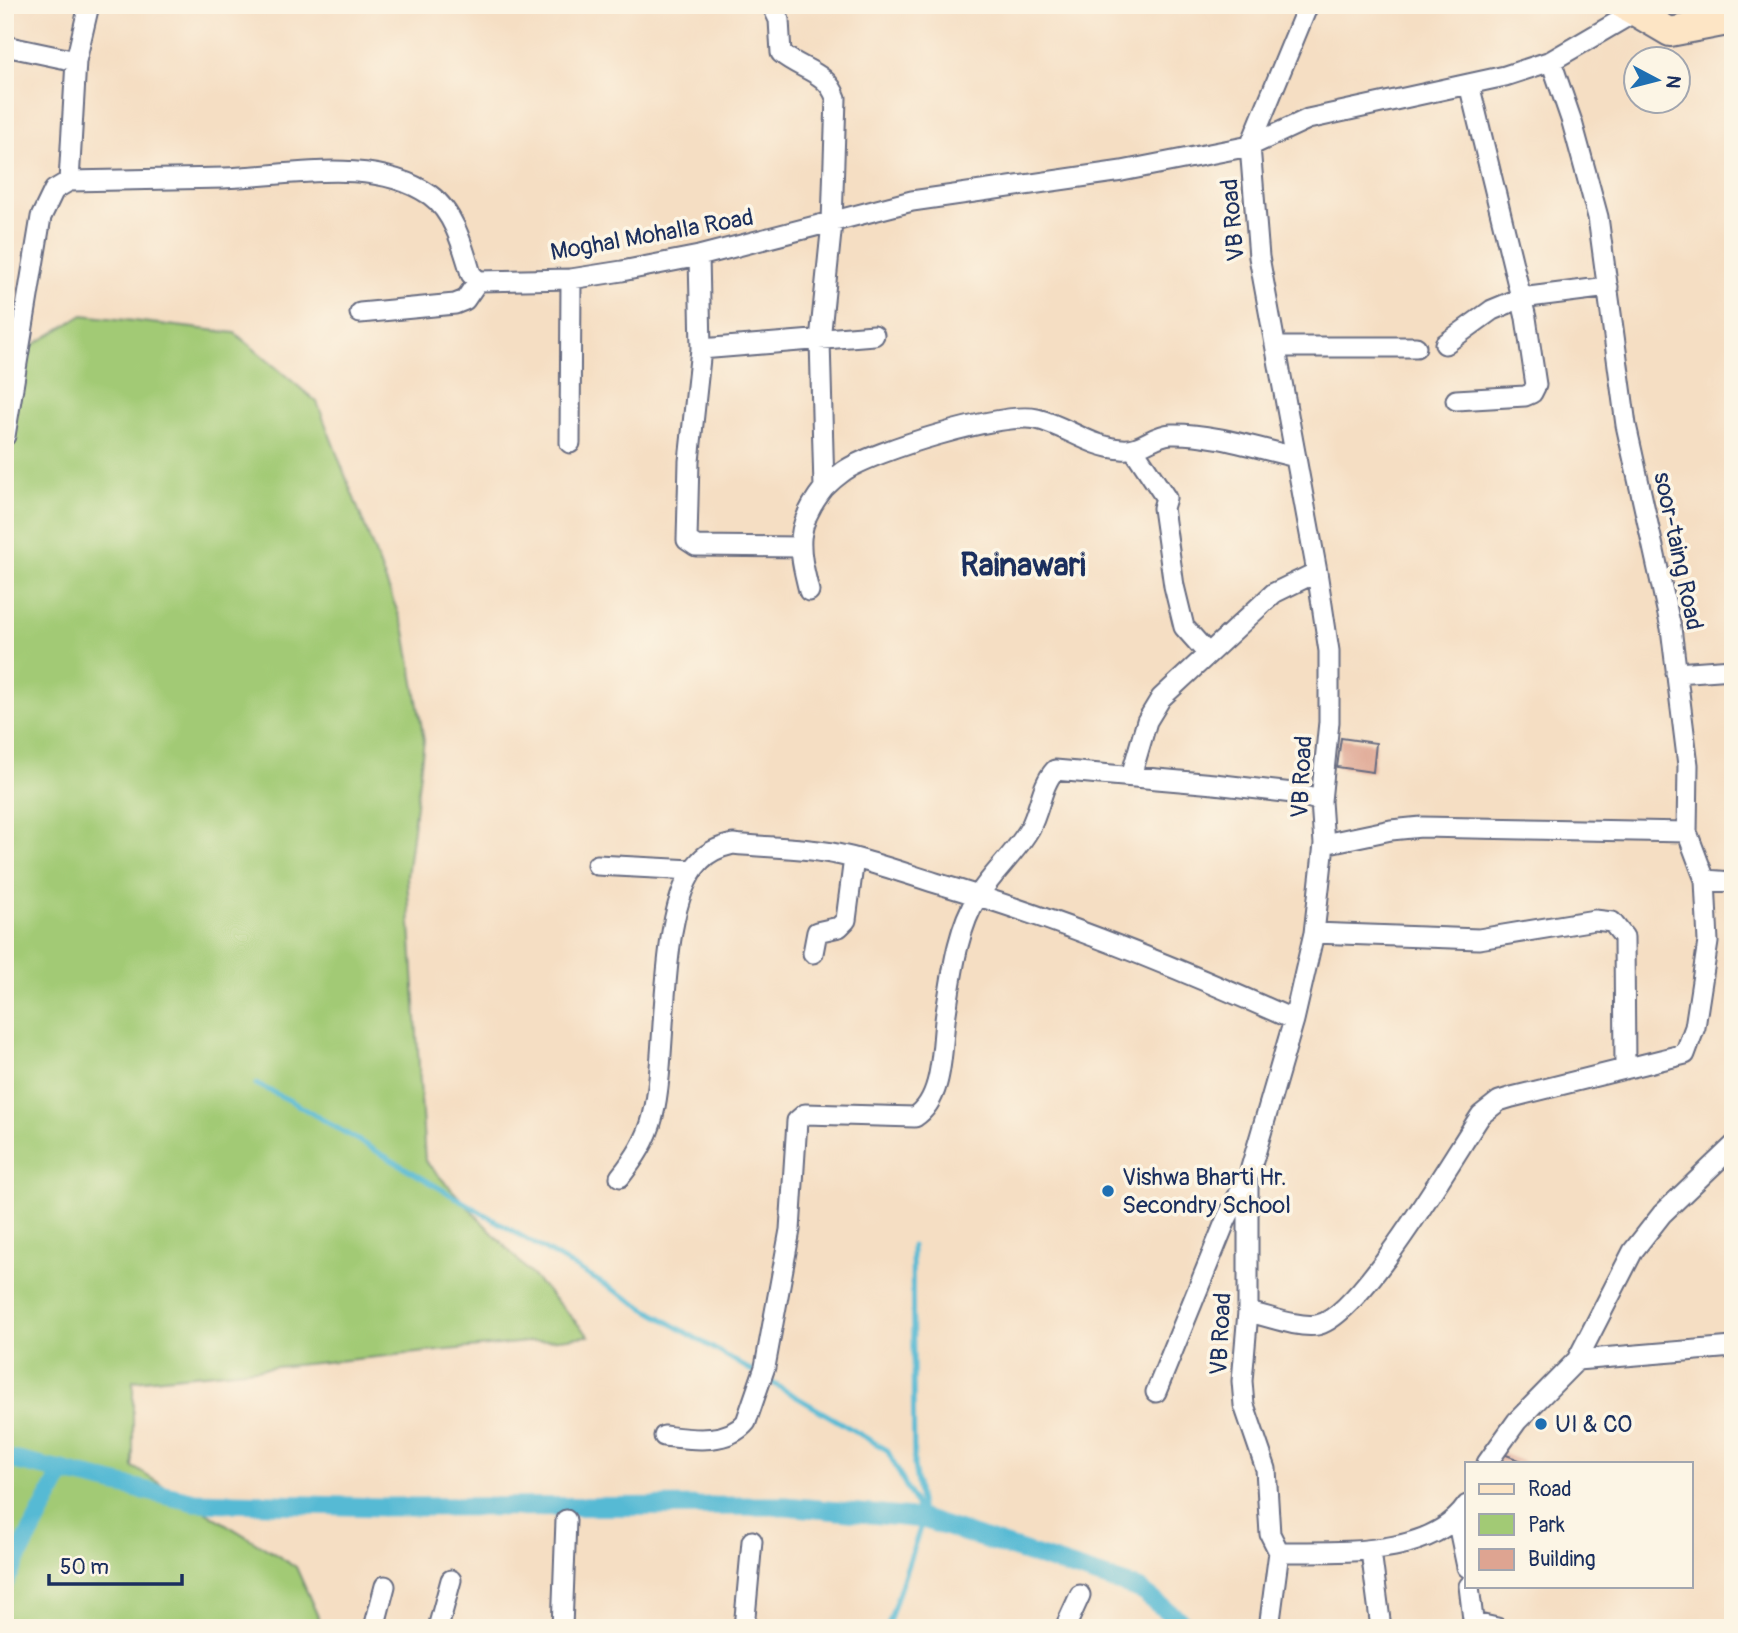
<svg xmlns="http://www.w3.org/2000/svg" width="1738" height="1633" font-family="Pangolin,sans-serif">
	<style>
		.green { fill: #a2ca75; stroke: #5e7c6a; stroke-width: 2 }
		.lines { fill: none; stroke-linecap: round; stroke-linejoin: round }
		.stream { stroke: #56bad4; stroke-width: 5 }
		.canal { stroke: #56bad4; stroke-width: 19 }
		.building { fill: #dea491 }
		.minor-casing { stroke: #676c81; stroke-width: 23 }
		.secondary-casing { stroke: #676c81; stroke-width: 32 }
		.minor { stroke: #fff; stroke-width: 19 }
		.secondary { stroke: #fde5c5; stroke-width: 28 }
		.poi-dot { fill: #1f6fb2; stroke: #fcf5e5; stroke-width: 2.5 }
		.labels { text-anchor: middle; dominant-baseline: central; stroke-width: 7; stroke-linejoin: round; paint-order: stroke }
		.street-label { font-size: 24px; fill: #1b2f5e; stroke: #fcf5e5 }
		.poi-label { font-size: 24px; fill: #1b2f5e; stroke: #fcf5e5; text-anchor: start }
		.district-label { font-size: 32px; font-weight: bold; fill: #1b2f5e; stroke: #fcf5e5 }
	</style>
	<rect width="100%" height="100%" fill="#fcf5e5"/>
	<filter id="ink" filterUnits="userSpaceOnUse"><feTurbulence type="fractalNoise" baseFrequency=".0143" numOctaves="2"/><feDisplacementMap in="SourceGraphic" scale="14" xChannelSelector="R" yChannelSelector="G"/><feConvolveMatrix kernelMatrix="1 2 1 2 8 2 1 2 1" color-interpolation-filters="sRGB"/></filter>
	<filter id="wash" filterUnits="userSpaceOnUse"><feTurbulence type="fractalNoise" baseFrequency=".00686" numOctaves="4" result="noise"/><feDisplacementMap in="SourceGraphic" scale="28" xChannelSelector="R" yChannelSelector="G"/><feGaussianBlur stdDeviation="1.57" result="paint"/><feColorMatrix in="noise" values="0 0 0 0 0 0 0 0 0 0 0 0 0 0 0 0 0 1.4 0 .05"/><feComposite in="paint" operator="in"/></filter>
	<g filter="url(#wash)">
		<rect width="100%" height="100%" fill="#f5dec3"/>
		<!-- green -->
		<path class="green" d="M83,315L235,333L317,402L405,631L424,740L407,877L425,1161L589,1336L133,1381V1467L296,1567L323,1628H5V362Z"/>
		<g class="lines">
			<!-- stream -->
			<path class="stream" d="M256,1084L289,1100L887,1450L923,1519
				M887,1628L923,1519L914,1466L912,1246"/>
			<!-- canal -->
			<path class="canal" d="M5,1458L195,1502L383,1507L786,1506L923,1519L1139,1589L1189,1628
				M5,1582L63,1471"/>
		</g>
		<g id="blocks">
			<!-- building -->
			<path class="building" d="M1341,738L1376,743L1373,772L1337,767Z
				M1501,1453L1527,1463H1497Z"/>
		</g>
	</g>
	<g filter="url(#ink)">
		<use href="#blocks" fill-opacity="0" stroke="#676c81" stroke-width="2"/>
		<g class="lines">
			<!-- minor casing -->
			<g class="minor-casing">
				<path id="minor" d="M772,5L779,20L781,53C801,70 827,71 836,98L832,223L820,340L824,488C794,526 798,547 809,591
					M5,46L76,61
					M69,181C121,180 172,179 224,178C288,176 373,156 430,195C454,212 463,247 471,274L478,281L571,279L622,271L699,256L912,201L1122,171L1250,146L1308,119L1505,76L1551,61L1633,13
					M69,181L76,61L89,5
					M699,256L701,349L689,461L687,540L696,546L799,547
					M360,313L455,304L465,300L478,281
					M1445,344L1492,310L1521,298L1608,287
					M1277,347H1416
					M701,349L874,335
					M1456,400L1525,396L1532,393L1536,385L1526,318L1469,84
					M5,436L41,217L54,190L69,181
					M570,443L571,279
					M1134,450L1166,498L1163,508L1174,586L1184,627L1208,654
					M824,488C830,482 837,476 844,471C873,451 1003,411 1037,419C1066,426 1090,447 1122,449C1141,451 1153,435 1171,434C1212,433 1256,448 1296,457
					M1676,673L1733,669
					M1131,776L1147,721L1161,698L1274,593L1317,572
					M1324,844L1391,830L1421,827L1687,832
					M597,865L693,870
					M1705,880L1733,882
					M1314,933L1479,939L1595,920L1612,922L1624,937L1625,1068
					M813,953L817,932L839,927L846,920L854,858
					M620,1177C635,1158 647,1140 653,1116C669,1053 656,906 700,861C709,851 720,847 733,844C761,847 790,847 818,851C858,856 897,871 936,883C1059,919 1177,967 1294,1020
					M1248,1312C1268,1316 1297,1328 1317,1325C1360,1318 1454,1155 1481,1115L1499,1101L1512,1097L1685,1054L1695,1027L1708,942L1705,880L1687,832L1688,765L1671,628L1626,425L1598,217L1572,122L1551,61
					M1577,1360L1733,1347
					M1156,1392L1226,1220L1245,1182
					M664,1436C690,1439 727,1445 746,1422L765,1367L790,1230L797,1121L805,1114L915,1117C945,1098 941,1045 946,1013C952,975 957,929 978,896C993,872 1016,853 1030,828C1040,810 1041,785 1055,770L1214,784L1293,793L1321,801
					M1487,1463L1517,1421L1577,1360L1633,1251L1662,1214L1733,1146
					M1457,1519L1467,1567
					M1371,1551L1381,1628
					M1279,1552L1270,1534L1266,1469L1244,1405L1242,1381L1248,1312V1178L1294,1020L1314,933L1324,844L1321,801L1329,722V651L1317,572L1259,257L1250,146L1308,5
					M1279,1552C1337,1551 1430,1559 1467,1505
					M1469,1586L1474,1628
					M1474,1623L1497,1628
					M374,1628L385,1586
					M438,1628L451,1580
					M562,1628L566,1520
					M744,1628L752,1541
					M1065,1628L1080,1595
					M1269,1628L1279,1552"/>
			</g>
			<!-- secondary casing -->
			<g class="secondary-casing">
				<path id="secondary" d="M1624,5L1670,32L1733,20"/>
			</g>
			<!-- minor -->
			<use href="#minor" class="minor"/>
			<!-- secondary -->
			<use href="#secondary" class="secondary"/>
		</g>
	</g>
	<!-- markers -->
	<g class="poi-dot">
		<circle cx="1108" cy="1191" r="7"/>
		<circle cx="1541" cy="1424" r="7"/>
	</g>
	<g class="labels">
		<!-- street labels -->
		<g class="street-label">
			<text transform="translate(1233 220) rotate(-95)">VB Road</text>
			<text transform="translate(652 235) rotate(-10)">Moghal Mohalla Road</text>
			<text transform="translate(1678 551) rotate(78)">soor-taing Road</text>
			<text transform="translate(1302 777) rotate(-87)">VB Road</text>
			<text transform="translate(1221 1334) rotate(-87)">VB Road</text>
		</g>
		<!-- poi labels -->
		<g class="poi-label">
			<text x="1122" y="1177">Vishwa Bharti Hr.<tspan x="1122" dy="28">Secondry School</tspan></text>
			<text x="1555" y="1424">UI &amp; CO</text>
		</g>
		<!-- district labels -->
		<g class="district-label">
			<text x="1023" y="566">Rainawari</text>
		</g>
	</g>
	<!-- margin -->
	<rect width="1738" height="1633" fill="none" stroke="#fcf5e5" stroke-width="28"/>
	<!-- legend -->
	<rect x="1465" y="1462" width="228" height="126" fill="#fcf5e5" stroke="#a2a6af" stroke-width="2"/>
	<rect x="1479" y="1484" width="35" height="10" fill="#fde5c5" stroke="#a2a6af" stroke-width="2"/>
	<text x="1528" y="1496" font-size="21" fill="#1b2f5e">Road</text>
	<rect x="1479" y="1514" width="35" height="21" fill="#a2ca75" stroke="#a2a6af" stroke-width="2"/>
	<text x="1528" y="1532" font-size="21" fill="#1b2f5e">Park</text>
	<rect x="1479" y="1549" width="35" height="21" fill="#dea491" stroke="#a2a6af" stroke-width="2"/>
	<text x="1528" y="1566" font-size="21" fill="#1b2f5e">Building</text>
	<!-- north arrow -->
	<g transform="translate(1657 80) rotate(97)"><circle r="33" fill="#fcf5e5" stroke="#a2a6af" stroke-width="2"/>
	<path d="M0-5L12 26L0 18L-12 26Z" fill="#1f6fb2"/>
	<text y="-10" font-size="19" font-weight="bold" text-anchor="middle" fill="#1b2f5e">N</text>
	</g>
	<!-- scale -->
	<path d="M49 1574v10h133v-10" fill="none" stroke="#1b2f5e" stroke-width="3.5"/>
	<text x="60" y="1574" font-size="21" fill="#1b2f5e" stroke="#fcf5e5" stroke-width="5" paint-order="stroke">50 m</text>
</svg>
